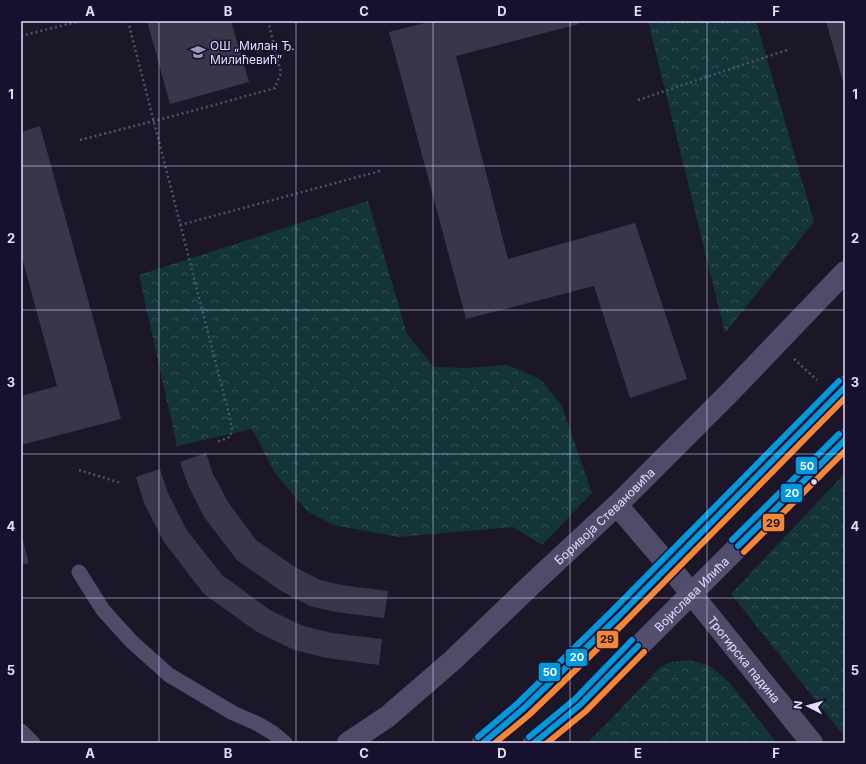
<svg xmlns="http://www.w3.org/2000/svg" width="866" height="764" font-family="Inter,sans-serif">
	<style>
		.forest { fill: url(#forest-crowns) }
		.building { fill: #3a3649 }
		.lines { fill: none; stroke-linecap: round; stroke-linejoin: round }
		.path { stroke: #495769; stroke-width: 2.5; stroke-dasharray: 2 3; stroke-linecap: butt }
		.lane { stroke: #4e4c69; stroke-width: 15 }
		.street { stroke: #4e4c69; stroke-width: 22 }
		.secondary { stroke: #524f6e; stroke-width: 22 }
		.bus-1-casing { stroke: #17102f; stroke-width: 9 }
		.bus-2-casing { stroke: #17102f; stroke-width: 9 }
		.bus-3-casing { stroke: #17102f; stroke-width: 9 }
		.bus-1 { stroke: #0098da; stroke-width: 6 }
		.bus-2 { stroke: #f58634; stroke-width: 6 }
		.bus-3 { stroke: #0098da; stroke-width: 6 }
		.grid { fill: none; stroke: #e3deff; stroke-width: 1; stroke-opacity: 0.55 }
		.bus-dot { fill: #e3deff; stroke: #17102f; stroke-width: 1.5 }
		.labels { text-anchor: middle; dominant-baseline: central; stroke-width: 3; stroke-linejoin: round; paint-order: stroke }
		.poi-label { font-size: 12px; fill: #e3deff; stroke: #17102f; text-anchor: start }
		.street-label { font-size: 12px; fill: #e3deff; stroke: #17102f }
		.line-badge { stroke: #17102f; stroke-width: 1.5 }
		.badge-label { font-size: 11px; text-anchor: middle; font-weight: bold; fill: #fff }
		.pale-badge-label { font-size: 11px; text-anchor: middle; font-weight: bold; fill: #111 }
		.neatline { fill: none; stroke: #e3deff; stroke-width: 1.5 }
		.grid-label { font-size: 13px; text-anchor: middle; font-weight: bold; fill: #e3deff }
	</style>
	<defs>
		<pattern id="forest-crowns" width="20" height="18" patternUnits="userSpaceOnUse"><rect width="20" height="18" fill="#133438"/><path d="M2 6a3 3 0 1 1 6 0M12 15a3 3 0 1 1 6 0" fill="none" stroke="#355156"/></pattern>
	</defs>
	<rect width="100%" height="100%" fill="#1b1728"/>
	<!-- forest -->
	<path class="forest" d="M648,21H756L814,222L725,333Z
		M368,201L407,334L434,367L466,368L506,365L521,370L541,380L562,406L592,493L542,545L513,527L398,537L333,525L307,511L275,473L252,429L177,446L139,275Z
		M845,473V737L731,594Z
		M690,660L710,666L729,682L777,743H587L610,720L660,667L671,662Z"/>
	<!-- building -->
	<path class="building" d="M147,21H231L249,82L170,104Z
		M433,21H578L579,24L456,56L508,259L635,223L687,379L630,398L594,286L466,319L389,32Z
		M826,21H845V89Z
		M40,126L121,419L21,445V396L57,386L21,254V132Z
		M206,453L213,474L228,502L256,540L295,567L320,580L341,585L388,591L384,618L335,612L310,606L281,591L237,560L204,517L188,485L180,462Z
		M160,469L168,493L186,529L222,575L270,610L303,626L332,633L382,639L379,665L327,658L294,650L257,632L204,594L164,542L144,503L136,477Z
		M21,534L29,563L21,565Z"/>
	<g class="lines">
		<!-- path -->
		<path class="path" d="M128,21L231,422L232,431L230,437L217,442
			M21,36L80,21
			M638,100L790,49
			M80,140L196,110L275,88L281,73L268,21
			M180,225L380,171
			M794,359L817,380
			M79,470L121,483"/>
		<!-- lane -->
		<path class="lane" d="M79,572L103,610L131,641L169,675L233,713L258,724L273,733L285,743
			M21,731L33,743"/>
		<!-- street -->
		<g class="street">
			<path id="s1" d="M617,505L669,566L812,743"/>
			<path id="s2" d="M348,743L387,717L453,660L531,585L617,505L730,392L845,272"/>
		</g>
		<!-- secondary -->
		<g class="secondary">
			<path d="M483,743L523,709L617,618L845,387"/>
			<path id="s3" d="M534,743L580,705L845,440"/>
		</g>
		<!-- bus-1 casing -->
		<g class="bus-1-casing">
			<path id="bus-1" d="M738,546L845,440
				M483,743L523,709L617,618L845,387
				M534,743L580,705L638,646"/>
		</g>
		<!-- bus-2 casing -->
		<g class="bus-2-casing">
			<path id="bus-2" d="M744,552L845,451
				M495,743L529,715L623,624L845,398
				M547,743L586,711L644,652"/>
		</g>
		<!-- bus-3 casing -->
		<g class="bus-3-casing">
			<path id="bus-3" d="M732,540L839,434
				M478,737L518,703L611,612L839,381
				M529,737L575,699L632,640"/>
		</g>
		<!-- bus-1 -->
		<use href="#bus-1" class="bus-1"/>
		<!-- bus-2 -->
		<use href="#bus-2" class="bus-2"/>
		<!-- bus-3 -->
		<use href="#bus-3" class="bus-3"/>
	</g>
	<!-- grid -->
	<path class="grid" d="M159,21V743M296,21V743M433,21V743M570,21V743M707,21V743M21,166H845M21,310H845M21,454H845M21,598H845"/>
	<!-- icons -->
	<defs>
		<g id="school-bare" transform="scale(1.2)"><path d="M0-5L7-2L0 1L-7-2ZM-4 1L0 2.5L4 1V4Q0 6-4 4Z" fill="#9d98b4" stroke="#17102f" stroke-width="2.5" paint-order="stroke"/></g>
	</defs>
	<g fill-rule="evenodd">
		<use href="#school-bare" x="198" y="52"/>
	</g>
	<!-- markers -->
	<circle class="bus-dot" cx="814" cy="482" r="3.5"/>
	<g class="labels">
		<!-- poi labels -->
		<g class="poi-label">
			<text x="210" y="45">ОШ „Милан Ђ.<tspan x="210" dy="14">Милићевић”</tspan></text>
		</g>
		<!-- street labels -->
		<g class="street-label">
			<text stroke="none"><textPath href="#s2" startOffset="343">Боривоја Стевановића</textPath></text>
			<text stroke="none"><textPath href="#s3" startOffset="217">Војислава Илића</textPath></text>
			<text stroke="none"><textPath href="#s1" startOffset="200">Трогирска падина</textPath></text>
		</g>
	</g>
	<g class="line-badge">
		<rect x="795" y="456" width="23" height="19" rx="4" fill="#0098da"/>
		<rect x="780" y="483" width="23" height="20" rx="4" fill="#0098da"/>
		<rect x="762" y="513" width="23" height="19" rx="4" fill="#f58634"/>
		<rect x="596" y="630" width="23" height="19" rx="4" fill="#f58634"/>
		<rect x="565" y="648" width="23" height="19" rx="4" fill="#0098da"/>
		<rect x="538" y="662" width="23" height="20" rx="4" fill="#0098da"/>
	</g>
	<g class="badge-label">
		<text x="807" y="470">50</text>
		<text x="792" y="497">20</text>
		<text x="577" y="661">20</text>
		<text x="550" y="676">50</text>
	</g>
	<g class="pale-badge-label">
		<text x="773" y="527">29</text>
		<text x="607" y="643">29</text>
	</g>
	<!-- border -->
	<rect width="866" height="764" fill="none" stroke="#17102f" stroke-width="44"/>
	<!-- north arrow -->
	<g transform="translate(808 706) rotate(276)" stroke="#17102f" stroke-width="3" paint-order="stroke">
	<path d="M0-3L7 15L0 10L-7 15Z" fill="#e3deff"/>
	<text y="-6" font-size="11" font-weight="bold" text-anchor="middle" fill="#e3deff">N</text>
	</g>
	<rect x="22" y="22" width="822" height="720" class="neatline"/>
	<g class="grid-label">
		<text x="90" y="16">A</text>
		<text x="228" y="16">B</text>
		<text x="364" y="16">C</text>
		<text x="502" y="16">D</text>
		<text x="638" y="16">E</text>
		<text x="776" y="16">F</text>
		<text x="11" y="99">1</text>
		<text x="855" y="99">1</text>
		<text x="11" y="243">2</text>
		<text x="855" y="243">2</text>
		<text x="11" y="387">3</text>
		<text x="855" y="387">3</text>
		<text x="11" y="531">4</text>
		<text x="855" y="531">4</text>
		<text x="11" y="675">5</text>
		<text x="855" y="675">5</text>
		<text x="90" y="758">A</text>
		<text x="228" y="758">B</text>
		<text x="364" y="758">C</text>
		<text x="502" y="758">D</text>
		<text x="638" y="758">E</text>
		<text x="776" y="758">F</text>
	</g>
</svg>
